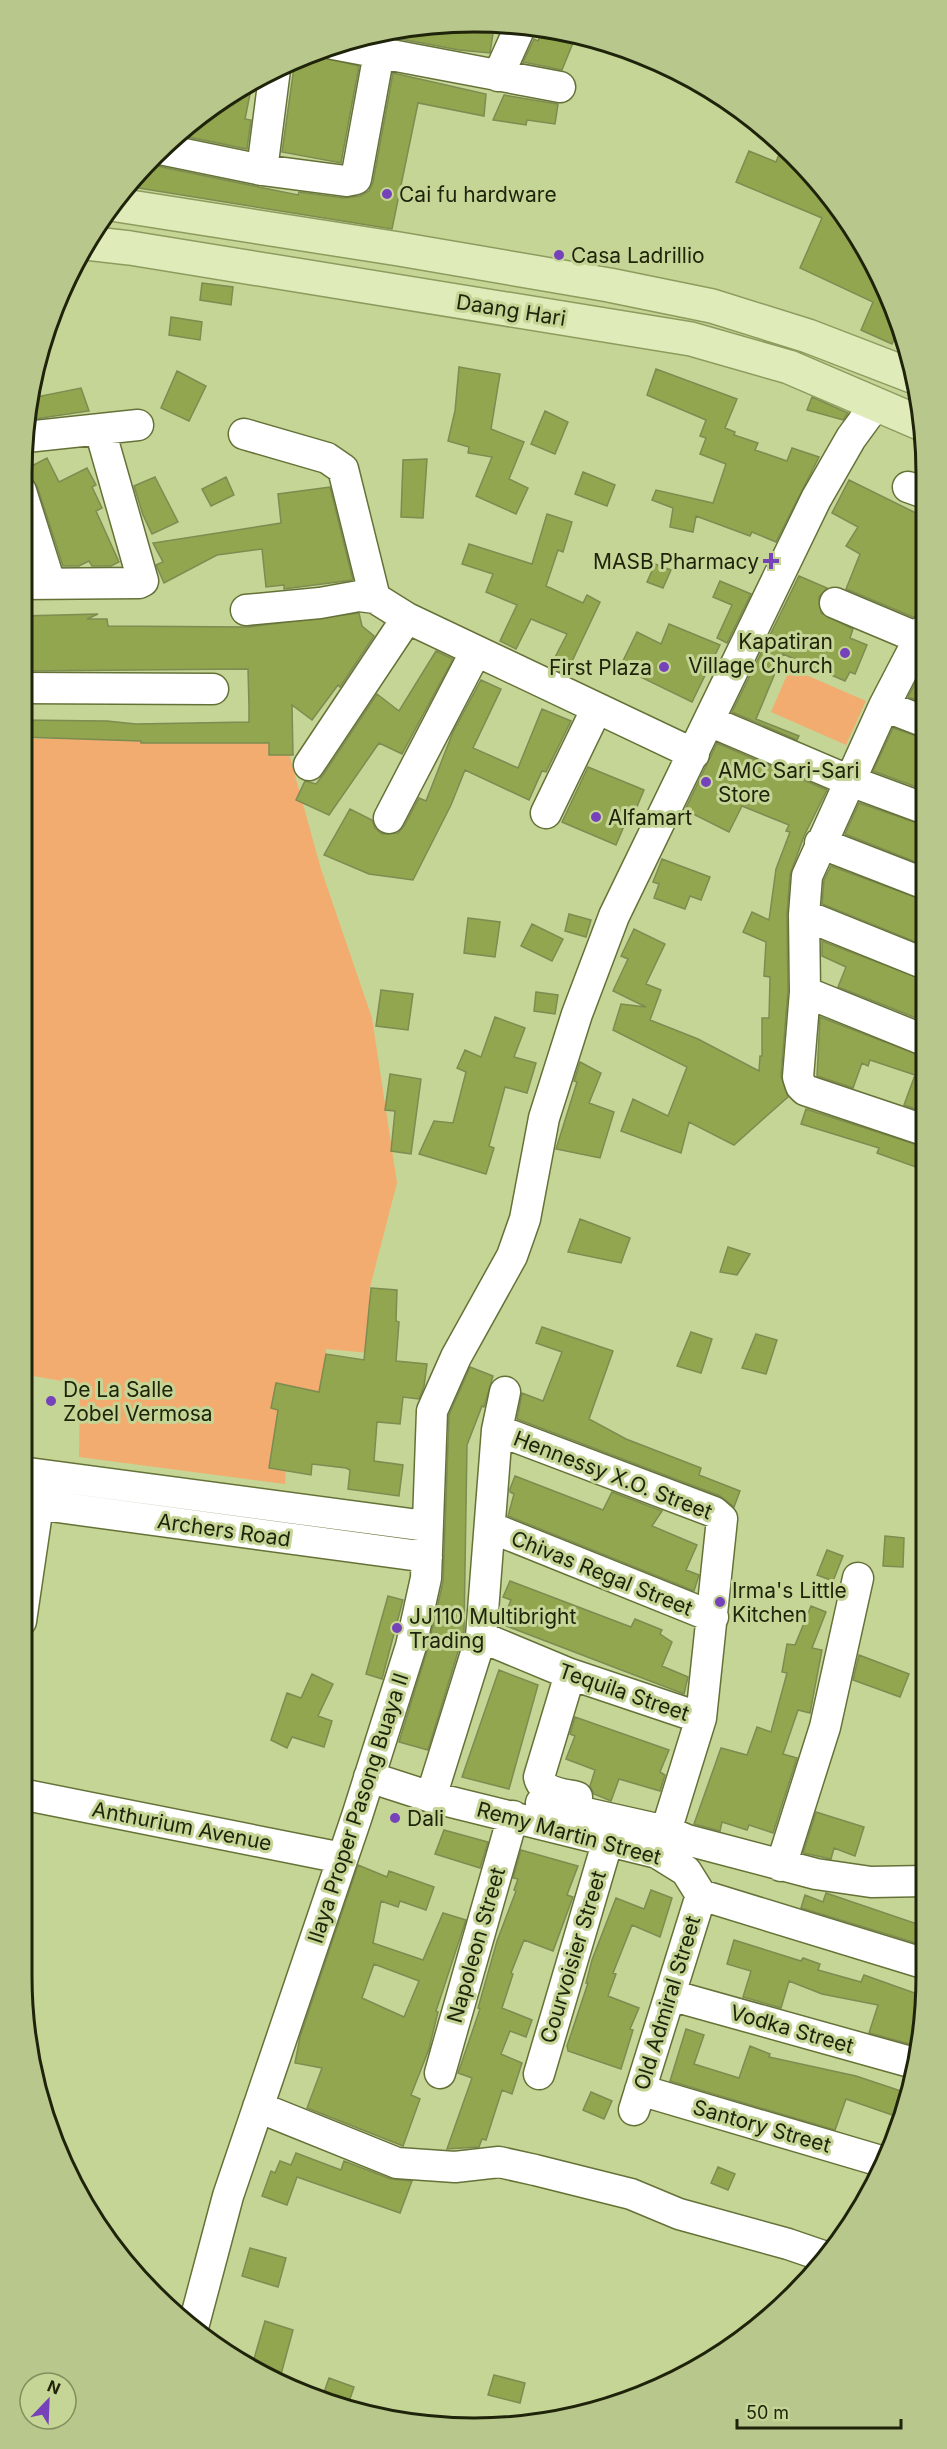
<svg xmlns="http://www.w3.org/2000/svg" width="947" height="2449" font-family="Inter,sans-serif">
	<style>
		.green { fill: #f2ac70 }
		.building { fill: #92a54f; stroke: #7d8c50; stroke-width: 1.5; fill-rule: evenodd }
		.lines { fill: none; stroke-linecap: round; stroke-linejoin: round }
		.minor-casing { stroke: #657237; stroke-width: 33 }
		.major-casing { stroke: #8d9c5e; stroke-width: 36 }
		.minor { stroke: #fff; stroke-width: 30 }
		.major { stroke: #dfebb9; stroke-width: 33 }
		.poi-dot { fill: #7642b9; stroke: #c5d596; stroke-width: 2 }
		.labels { text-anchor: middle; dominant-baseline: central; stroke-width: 6; stroke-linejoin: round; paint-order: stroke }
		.poi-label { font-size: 21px; fill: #1e230a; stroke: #c5d596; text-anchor: start }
		.street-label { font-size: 21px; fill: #1e230a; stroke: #c5d596 }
		.rim { fill: none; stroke: #1e230a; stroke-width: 3 }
	</style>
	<rect width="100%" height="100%" fill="#c5d596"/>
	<!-- green -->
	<path class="green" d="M790,668L866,701L846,745L771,712Z
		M249,736L288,750L321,869L372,1018L397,1183L369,1291V1353L326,1349L323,1409L290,1407L285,1484L79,1457L80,1384L21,1374V739Z"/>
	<!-- building -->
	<path class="building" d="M448,24L476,28V25L494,27L490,53L459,50L374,34L415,25Z
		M543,29L575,38L562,70L523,62L534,39L538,41Z
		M308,54L359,66L341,163L282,152L295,60Z
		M393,73L486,94L484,116L418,103L392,229L126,186L148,162L157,166L298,195L299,192L344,198L360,196L369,191L373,182Z
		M253,79L245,119L251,120L247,149L174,134Z
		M504,95L558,104L555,124L527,120L526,125L493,120Z
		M782,147L814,175L891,300L899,328L892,344L861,330L873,302L800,268L822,218L736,182L749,151L776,162Z
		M202,283L233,287L231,305L200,300Z
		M171,317L202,322L200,340L169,335Z
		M459,367L500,374L491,429L524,442L509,479L528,488L516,514L476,496L492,457L468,453L469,447L448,441L455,411Z
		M656,369L737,399L725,428L735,432L734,435L758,443L755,450L787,461L792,448L819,457L776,542L752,532L750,536L696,516L693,532L670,527L673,508L652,500L656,490L713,503L726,464L700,454L706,438L700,436L706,420L647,395Z
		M177,371L206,386L189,421L161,408Z
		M81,388L89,411L35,419L31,398Z
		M812,397L848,413L843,420L807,410Z
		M545,411L568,422L555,454L531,444Z
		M47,458L59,482L87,468L96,485L92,487L102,508L96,511L119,562L111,566H92L89,561L79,566H63L37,486L24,470Z
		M427,459L423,518L401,517L403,460Z
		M583,472L615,485L607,506L575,494Z
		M155,477L178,522L152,534L143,515L134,486Z
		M226,477L234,495L211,506L202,489Z
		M849,480L922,516L923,614L913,617L846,589L860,554L846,546L858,527L832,513Z
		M330,487L353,580L284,589V585L266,587L262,549L217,555L164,583L156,565L163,562L153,543L281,523L278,494Z
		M547,514L572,522L563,552L558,550L546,586L583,603L587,595L600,602L566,674L550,667L567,634L531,619L516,649L500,641L517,605L486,592L493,574L462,564L469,544L532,564Z
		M655,564L671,570L663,588L647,582Z
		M799,576L827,588L819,597L821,613L853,629L850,638L867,645L855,674L850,672L845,681L783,654L756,719L799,736L797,740L732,712Z
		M720,581L751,594L727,643L717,638L732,605L713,597Z
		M359,613L362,626L374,636L340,687L338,685L312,720L292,705L293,755H269V743H141V741L21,737V720L107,721L136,724L249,722V707L248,669L21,671V616L98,614L87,619H107L108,626L248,627Z
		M669,624L720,645L692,702L620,667L637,632L661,644Z
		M436,651L453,659L402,754L379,743L329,815L296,800L305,781L316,784L323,775L377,694L399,711Z
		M481,680L501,689L473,748L518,768L542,709L571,721L546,772L542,771L529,800L465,770L451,805L413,880L369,874L324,855L350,809L372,820L375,828L382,834L398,833L404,826L419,798L426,801L453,732Z
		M916,682L923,685V702L908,697Z
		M893,728L923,738L922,789L873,771Z
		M717,743L827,790L804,836L790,875L787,915L788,991L781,1076L788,1097L734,1145L689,1122L681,1153L621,1131L633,1099L668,1116L687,1067L613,1030L621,1004L646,1007L613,991L628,959L621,956L634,929L665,944L646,984L661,990L650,1020L698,1039L759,1071L760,1056H762V1018H769L770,977L764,976L766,942L743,932L752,912L769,920L776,869L790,832L786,831L789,825L742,806L729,832L685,810Z
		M588,767L644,790L636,809L632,807L616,845L562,822Z
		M859,803L923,825V865L845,834Z
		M662,859L710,877L701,900L690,896L685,909L654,898L659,884L653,882Z
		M831,866L923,900V945L822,904L824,880Z
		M569,914L591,920L586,937L565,931Z
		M468,918L500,922L495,957L464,953Z
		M532,924L563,939L552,961L521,946Z
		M822,941L924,980V1021L838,987L846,967L822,956Z
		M381,990L413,994L408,1030L376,1026Z
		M536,992L558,995L555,1014L534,1011Z
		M495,1017L525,1028L514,1057L536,1063L527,1093L505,1087L489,1146L494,1148L486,1174L419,1154L434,1121L453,1123L466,1072L457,1068L465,1050L481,1057Z
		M820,1017L924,1057V1112L904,1105L915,1075L870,1060L868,1066L862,1063L853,1088L817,1076Z
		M580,1062L601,1073L589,1103L614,1112L600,1158L556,1149L577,1082L574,1081Z
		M390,1074L421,1079L411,1154L391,1151L395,1111L385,1110Z
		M806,1109L924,1147V1170L877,1153L879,1148L801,1124Z
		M580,1219L630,1238L621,1263L568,1252Z
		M728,1247L750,1254L737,1275L720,1272Z
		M371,1288L397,1290L396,1321L399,1322L396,1361L427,1364L424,1386L419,1399L403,1397L400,1424L377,1422L374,1461L403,1465L399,1496L348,1489L350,1470L346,1468L312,1464L311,1475L269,1468L278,1410L271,1408L276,1383L319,1392L326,1354L364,1360Z
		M542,1327L613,1351L589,1419L626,1439L701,1468L699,1475L740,1491L734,1507L720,1496L517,1419L522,1393L543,1401L562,1352L536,1343Z
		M691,1332L712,1339L701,1373L677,1366Z
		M756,1334L777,1340L766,1374L742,1368Z
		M470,1367L493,1376L484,1407L482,1406L467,1445L464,1632L428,1750L399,1742L427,1651L443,1582L449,1415Z
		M515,1476L603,1510L612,1492L662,1511L652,1526L697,1545L686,1570L699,1575L694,1591L508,1516L514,1494L510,1492V1489Z
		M885,1536L904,1538L903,1567L883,1566Z
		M827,1550L843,1556L833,1581L817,1575Z
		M510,1581L631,1627L635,1619L662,1630L660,1634L672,1642L662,1666L688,1677L684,1694L501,1624L511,1600L503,1597Z
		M388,1596L403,1600L382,1679L366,1674Z
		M811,1606L826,1612L812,1648L822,1650L810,1713L798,1710L783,1754L797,1758L773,1833L749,1825L747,1830L722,1822L720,1831L694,1824L721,1748L747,1755L757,1727L771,1732L787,1673L782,1672L787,1644L795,1645Z
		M859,1655L909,1674L900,1697L853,1680Z
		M499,1670L538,1685L509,1789L462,1777Z
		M312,1674L333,1684L318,1716L332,1721L324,1747L292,1737L287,1748L271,1740L287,1693L301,1698Z
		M575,1717L669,1750L660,1772L665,1775L660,1791L619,1779L611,1801L594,1794L590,1786L595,1770L566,1759L575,1736L570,1734Z
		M816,1812L864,1827L855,1856L834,1848L831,1859L803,1853Z
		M444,1830L488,1842L480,1868L435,1854Z
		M521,1850L578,1866L567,1895L573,1897L553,1951L524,1940L511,1973L513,1974L502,2008L532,2020L526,2037L510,2031L501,2054L522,2063L512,2094L502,2090L486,2140L482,2139L479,2147L447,2149L472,2078L458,2073L480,2009L478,2008L497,1941L516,1891L514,1890L518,1879L513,1878Z
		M358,1865L387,1877L389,1871L434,1887L426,1910L400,1901L398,1907L381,1901L373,1943L423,1960L443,1913L466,1920L436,2011L438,2012L429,2049L411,2095L420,2099L403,2146L307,2108L322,2068L295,2063L300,2037ZM374,1964L419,1981L404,2017L362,1998Z
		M651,1890L672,1898L660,1937L632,1925L613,1973L616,1974L608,1996L639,2008L630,2029L633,2030L621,2069L568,2051L567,2046L588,1983H586L592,1960L616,1898L644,1909Z
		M826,1893L926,1927V1946L801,1908L805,1895L823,1902Z
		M734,1940L801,1961L803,1958L820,1964L818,1970L861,1982L864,1975L923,1996L917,2046L869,2033L878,2005L822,1994L789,1981L781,2008L743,1997L751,1971L727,1964Z
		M686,2029L704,2035L694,2064L739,2078L750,2046L770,2054L769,2057L856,2076L910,2094L901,2118L846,2099L835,2130L670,2081Z
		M591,2092L612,2101L604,2119L583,2110Z
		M296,2153L341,2170L344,2161L391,2179L412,2181L400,2213L297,2177L287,2205L262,2196L271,2171L275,2173L280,2161L291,2165Z
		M718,2167L735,2174L728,2190L711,2183Z
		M250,2248L286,2258L278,2287L242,2276Z
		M265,2321L293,2330L279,2382L251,2369Z
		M494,2375L525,2383L520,2403L488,2395Z
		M329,2378L354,2387L347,2408L321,2401Z"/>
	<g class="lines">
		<!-- minor casing -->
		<g class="minor-casing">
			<path id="minor" d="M333,44L560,87
				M498,76L521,25
				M160,149L262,170L346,181L356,179L379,53
				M262,170L275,69
				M244,434L327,458L343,469L375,598L407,618L694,754
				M26,437L138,425
				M908,487L922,492
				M21,491L50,583
				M21,584L139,583L143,581L100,430
				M835,603L923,640
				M246,610L320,603L359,596L375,598
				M923,631L884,706L807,876L804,915L805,992L798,1077L801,1086L805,1090L924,1130
				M21,688L213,689
				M884,706L923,721
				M709,721L850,781L923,808
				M309,765L407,618
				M546,813L597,708
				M389,818L476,651
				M820,843L923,883
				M804,915L923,963
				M805,992L924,1040
				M497,1430L714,1512L722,1519L701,1718L666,1831
				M21,1472L426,1526
				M21,1502L427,1557
				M492,1528L713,1617
				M21,1621L41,1485
				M481,1637L570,1674L701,1718
				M570,1674L539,1777C542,1793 564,1794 577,1797
				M369,1777L431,1797L657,1853L686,1871L701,1895L926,1964
				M21,1794L342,1858
				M431,1797L481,1637L497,1430L505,1392
				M541,1803L666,1831L687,1840L816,1874L871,1882L926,1881
				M781,1866L825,1727L858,1578
				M670,1995L914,2063
				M440,2073L513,1816
				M539,2074L608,1840
				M640,2090L884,2162
				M258,2107L397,2163L455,2167L499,2162L535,2170L631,2194L679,2214L788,2244L826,2257
				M634,2110L701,1895
				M194,2324L228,2196L357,1816L411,1646L426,1578L432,1411L456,1357L512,1256L525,1219L544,1118L577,1014L614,916L816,499L851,438L876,404"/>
		</g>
		<!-- major casing -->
		<g class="major-casing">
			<path id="major" d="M111,204L399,249L609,285L712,306L808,336L912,376
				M86,243L130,248L691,339L789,367L922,424"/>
		</g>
		<!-- minor -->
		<use href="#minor" class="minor"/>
		<!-- major -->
		<use href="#major" class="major"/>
	</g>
	<!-- markers -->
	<g class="poi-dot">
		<circle cx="387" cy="194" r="6"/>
		<circle cx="559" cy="255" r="6"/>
		<path d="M768 552h6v6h6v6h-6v6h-6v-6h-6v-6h6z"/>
		<circle cx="845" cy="653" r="6"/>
		<circle cx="664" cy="667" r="6"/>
		<circle cx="706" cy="782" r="6"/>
		<circle cx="596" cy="817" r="6"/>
		<circle cx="51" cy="1401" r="6"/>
		<circle cx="720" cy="1602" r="6"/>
		<circle cx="397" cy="1628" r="6"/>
		<circle cx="395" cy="1818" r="6"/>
	</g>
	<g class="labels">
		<!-- poi labels -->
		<g class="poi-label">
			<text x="399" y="194">Cai fu hardware</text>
			<text x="571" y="255">Casa Ladrillio</text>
			<text x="759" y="561" text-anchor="end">MASB Pharmacy</text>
			<text x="833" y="641" text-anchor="end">Kapatiran<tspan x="833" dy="24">Village Church</tspan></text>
			<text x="652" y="667" text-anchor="end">First Plaza</text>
			<text x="718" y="770">AMC Sari-Sari<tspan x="718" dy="24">Store</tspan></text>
			<text x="608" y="817">Alfamart</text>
			<text x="63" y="1389">De La Salle<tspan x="63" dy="24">Zobel Vermosa</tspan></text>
			<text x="732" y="1590">Irma's Little<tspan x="732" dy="24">Kitchen</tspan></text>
			<text x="409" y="1616">JJ110 Multibright<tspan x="409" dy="24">Trading</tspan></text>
			<text x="407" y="1818">Dali</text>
		</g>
		<!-- street labels -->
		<g class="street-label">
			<text transform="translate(511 310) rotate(9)">Daang Hari</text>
			<text transform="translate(613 1475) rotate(21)">Hennessy X.O. Street</text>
			<text transform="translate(224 1530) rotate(8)">Archers Road</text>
			<text transform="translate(602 1573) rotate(22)">Chivas Regal Street</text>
			<text transform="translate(624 1692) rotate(19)">Tequila Street</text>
			<text transform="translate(358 1808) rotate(-72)">Ilaya Proper Pasong Buaya II</text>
			<text transform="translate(182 1826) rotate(11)">Anthurium Avenue</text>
			<text transform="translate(569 1833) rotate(15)">Remy Martin Street</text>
			<text transform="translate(476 1945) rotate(-74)">Napoleon Street</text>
			<text transform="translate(573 1957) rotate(-73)">Courvoisier Street</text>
			<text transform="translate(667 2003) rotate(-73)">Old Admiral Street</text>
			<text transform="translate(792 2029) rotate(16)">Vodka Street</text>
			<text transform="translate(762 2126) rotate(16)">Santory Street</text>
		</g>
	</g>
	<!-- crop -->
	<path d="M0 0H947V2449H0ZM474 32H474A442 442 0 0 1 916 474V1976A442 442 0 0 1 474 2418H474A442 442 0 0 1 32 1976V474A442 442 0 0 1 474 32Z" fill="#b8c78b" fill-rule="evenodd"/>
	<path class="rim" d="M474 32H474A442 442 0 0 1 916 474V1976A442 442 0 0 1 474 2418H474A442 442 0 0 1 32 1976V474A442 442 0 0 1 474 32Z"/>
	<!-- north arrow -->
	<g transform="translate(48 2401) rotate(23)"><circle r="28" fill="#c5d596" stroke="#828e5e" stroke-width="1.5"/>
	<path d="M0-4.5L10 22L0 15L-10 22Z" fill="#7642b9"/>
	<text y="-9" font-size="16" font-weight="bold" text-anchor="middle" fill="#1e230a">N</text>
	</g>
	<!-- scale -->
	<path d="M737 2419v9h164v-9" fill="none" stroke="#1e230a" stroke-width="3"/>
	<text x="746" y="2419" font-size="18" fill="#1e230a" stroke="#c5d596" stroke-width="4.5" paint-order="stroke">50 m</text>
</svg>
